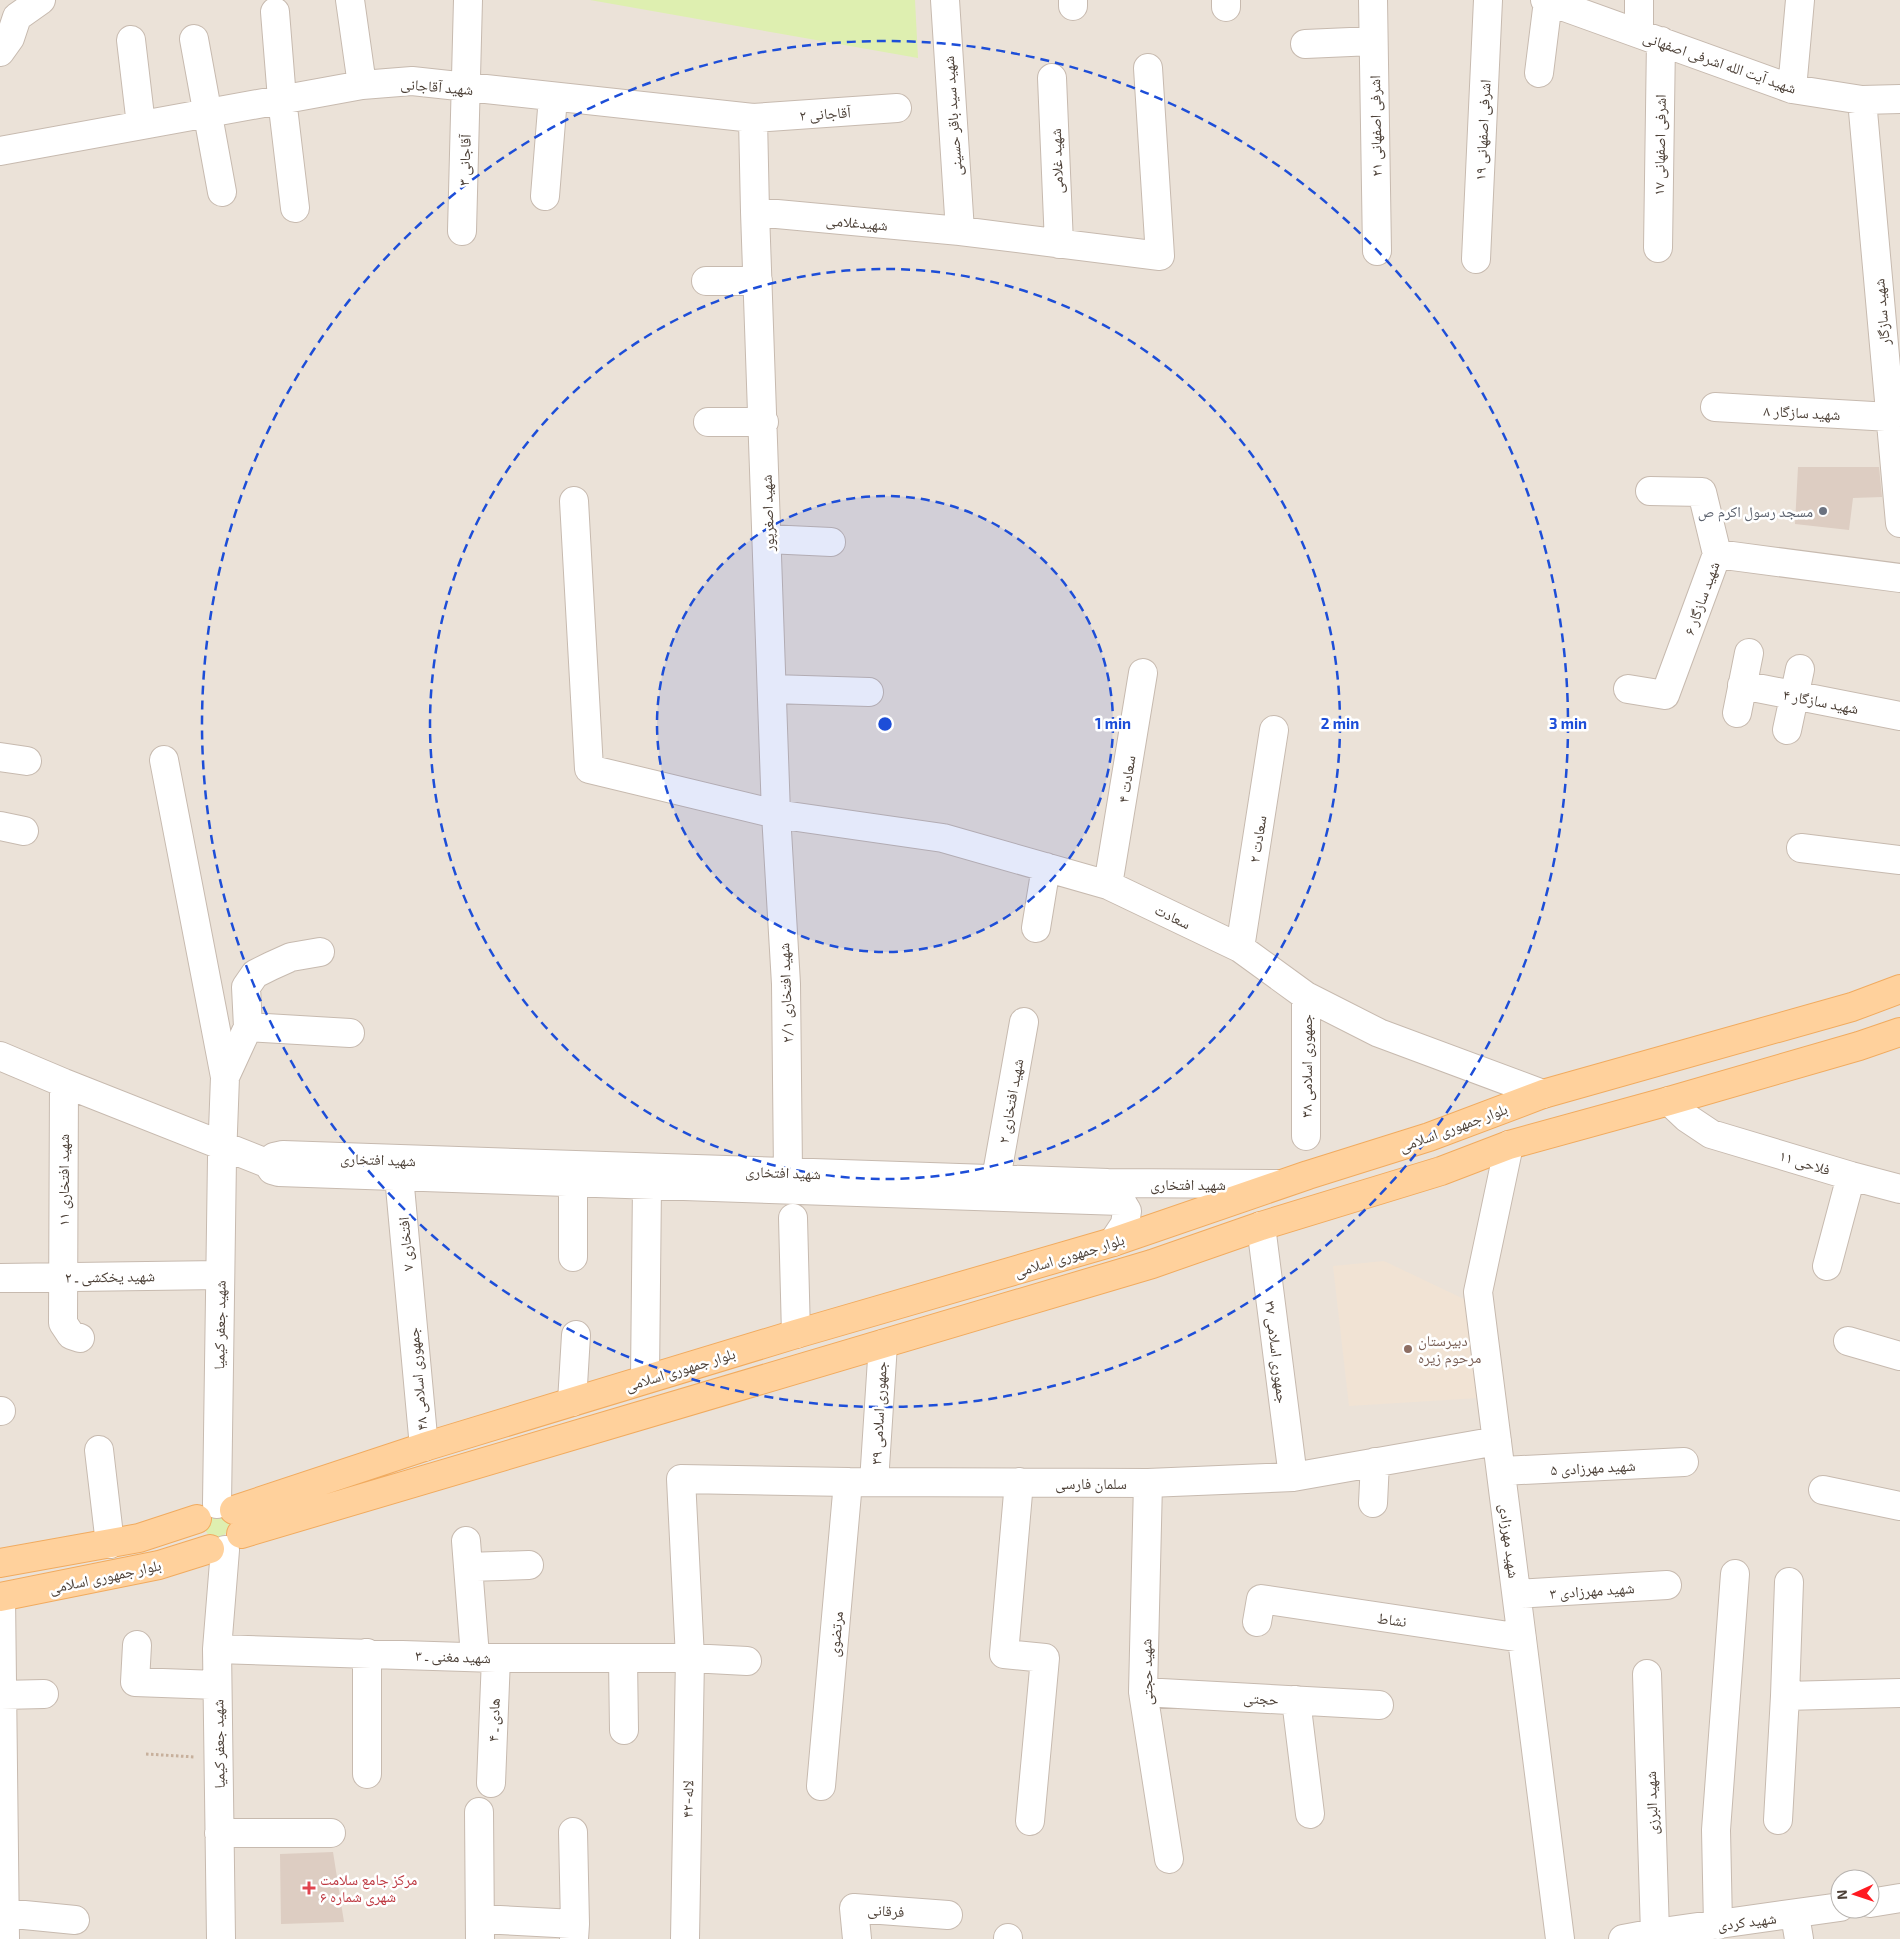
<svg xmlns="http://www.w3.org/2000/svg" width="1900" height="1939" font-family="'Exo 2','Noto Naskh Arabic',sans-serif">
	<style>
		.residential { fill: #ebe2d8; fill-rule: evenodd }
		.education { fill: #f1e3d4 }
		.green { fill: #deefb0 }
		.building { fill: #ddcdc2 }
		.lines { fill: none; stroke-linecap: round; stroke-linejoin: round }
		.minor-casing { stroke: #c7baaf; stroke-width: 30 }
		.major-casing { stroke: #f1ab5f; stroke-width: 30 }
		.path { stroke: #c7b09c; stroke-width: 3; stroke-dasharray: 2.5 2.5; stroke-linecap: butt }
		.minor { stroke: #fff; stroke-width: 28 }
		.major { stroke: #ffd19c; stroke-width: 28 }
		.ring { fill: none; stroke: #1d4ed8; stroke-width: 2.5; stroke-dasharray: 9 6 }
		.worship-dot { fill: #6b7280; stroke: #fff; stroke-width: 2 }
		.education-dot { fill: #8d6e63; stroke: #fff; stroke-width: 2 }
		.health-dot { fill: #e0444e; stroke: #fff; stroke-width: 2 }
		.labels { text-anchor: middle; dominant-baseline: central; stroke-width: 5; stroke-linejoin: round; paint-order: stroke }
		.street-label { font-size: 15px; fill: #4c4037; stroke: #fff }
		.worship-label { font-size: 15px; fill: #5b616d; stroke: #fff; text-anchor: end }
		.education-label { font-size: 15px; fill: #785e54; stroke: #fff; text-anchor: start }
		.health-label { font-size: 15px; fill: #be3a42; stroke: #fff; text-anchor: start }
		.centre { fill: #1d4ed8; stroke: #fff; stroke-width: 2.5 }
		.ring-label { font-size: 15px; text-anchor: middle; font-weight: bold; fill: #1d4ed8; stroke: #fff; stroke-width: 5; stroke-linejoin: round; paint-order: stroke }
	</style>
	<rect width="100%" height="100%" fill="#f7f1eb"/>
	<!-- residential -->
	<path class="residential" d="M0,0H1900V1939H0ZM1840,1879H1870V1909H1840Z"/>
	<!-- education -->
	<path class="education" d="M1384,1261L1466,1300L1479,1398L1349,1406L1333,1266Z"/>
	<!-- green -->
	<path class="green" d="M590,0H915L918,58Z
		M214,1510L230,1522C228,1545 201,1542 204,1519Z"/>
	<!-- building -->
	<path class="building" d="M1798,467H1879L1882,497L1853,498L1849,530L1795,524Z
		M333,1852L344,1922L281,1924L280,1854Z"/>
	<g class="lines">
		<!-- minor casing -->
		<g class="minor-casing">
			<path id="minor" d="M350,0L362,85
				M945,0L960,231
				M1073,0V6
				M1226,0V7
				M1373,0L1377,251
				M1545,0L1792,89L1862,100L1900,99
				M275,12L282,99L295,208
				M1639,33V0
				M194,39L222,192
				M131,40L141,125
				M1305,44L1373,41
				M0,52L10,38L17,17L41,0
				M1539,73L1548,1
				M1052,78L1059,244
				M1792,89L1800,0
				M1862,100L1900,523
				M753,118L897,108
				M0,151L362,85L412,81L753,118L755,212L776,814L786,984L788,1172
				M545,196L553,97
				M755,212L960,231L1160,256L1148,68
				M462,231L468,0
				M1658,248L1661,41
				M1476,259L1488,0
				M706,281H758
				M1715,407L1890,417
				M708,422H764
				M1650,491L1702,492L1717,554
				M574,501L589,769L776,814L943,838L1108,885L1240,948L1306,996L1379,1033L1543,1094
				M767,539L831,542
				M1742,685L1900,716
				M772,689L869,692
				M1628,689L1665,695L1717,554L1900,578
				M1737,713L1749,653
				M1787,730L1800,669
				M0,757L27,761
				M164,760L225,1077
				M0,826L24,831
				M1801,848L1900,860
				M1108,885L1143,673
				M1036,928L1046,867
				M1240,948L1274,730
				M248,1027L246,987L255,974L271,966L291,957L320,952
				M0,1056L64,1083L269,1164
				M64,1083L63,1323L71,1335L80,1338
				M1669,1101L1687,1118L1711,1134L1851,1176L1900,1189
				M1306,1136V996
				M1509,1145L1478,1292L1560,1939
				M399,1176L424,1447
				M996,1179L1024,1022
				M573,1182V1257
				M793,1218L796,1334
				M1261,1226L1293,1477
				M1113,1242L1125,1224L1127,1211L1121,1201L279,1172L272,1170L270,1167V1160L274,1157L283,1155L1108,1183L1277,1184
				M1827,1266L1851,1176
				M0,1278L220,1275
				M1848,1341L1900,1356
				M645,1379L647,1184
				M572,1402L576,1335
				M0,1411H1
				M99,1450L110,1544
				M1502,1471L1684,1462
				M874,1482L883,1344
				M1019,1482L1004,1654L1045,1658L1030,1821
				M1148,1483L1143,1692L1169,1859
				M1823,1490L1900,1506
				M1373,1503L1375,1462
				M217,1504L222,1158L225,1077L248,1027L350,1033
				M466,1541L475,1656
				M468,1567L529,1565
				M1517,1594L1667,1585
				M1,1597L5,1939
				M1257,1622L1261,1599L1522,1638
				M137,1645L135,1682L217,1685
				M217,1649L496,1658H690L747,1661
				M367,1653V1774
				M623,1658L624,1730
				M1647,1674L1655,1933
				M1143,1692L1379,1705
				M1,1695L44,1694
				M1785,1696L1900,1693
				M1296,1700L1310,1814
				M491,1783L496,1658
				M821,1786L848,1482
				M479,1812L480,1939
				M1778,1820L1785,1696L1789,1582
				M573,1832L575,1924
				M219,1833H331
				M1870,1903L1900,1898
				M4,1913L75,1920
				M1795,1915L1799,1939
				M480,1919L575,1924L574,1939
				M1718,1925L1716,1830L1735,1574
				M221,1939L217,1649L225,1550
				M685,1939L690,1658L681,1479L848,1482L1148,1483L1293,1477L1497,1441
				M857,1939L854,1908L948,1915
				M1008,1939V1938
				M1623,1939L1655,1933L1840,1907"/>
		</g>
		<!-- major casing -->
		<g class="major-casing">
			<path id="major" d="M234,1510L424,1447L796,1334L1113,1242L1308,1175L1429,1137L1543,1094L1852,1007L1900,989
				M241,1534L1152,1264L1261,1226L1441,1171L1509,1145L1669,1101L1859,1046L1900,1032
				M0,1563L139,1538L197,1519
				M0,1597L159,1565L210,1549"/>
		</g>
		<!-- path -->
		<path class="path" d="M146,1754L195,1757"/>
		<!-- minor -->
		<use href="#minor" class="minor"/>
		<!-- major -->
		<use href="#major" class="major"/>
	</g>
	<!-- distance rings -->
	<circle cx="885" cy="724" r="228" fill="#1d4ed8" fill-opacity=".12"/>
	<g class="ring">
		<circle cx="885" cy="724" r="228"/>
		<circle cx="885" cy="724" r="455"/>
		<circle cx="885" cy="724" r="683"/>
	</g>
	<!-- markers -->
	<circle class="worship-dot" cx="1823" cy="511" r="5"/>
	<circle class="education-dot" cx="1408" cy="1349" r="5"/>
	<path class="health-dot" d="M306.5 1880.5h5v5h5v5h-5v5h-5v-5h-5v-5h5z"/>
	<g class="labels">
		<!-- street labels -->
		<g class="street-label">
			<text transform="translate(1720 62) rotate(19)">شهید آیت الله اشرفی اصفهانی</text>
			<text transform="translate(437 86) rotate(5)">شهید آقاجانی</text>
			<text transform="translate(825 113) rotate(-4)">آقاجانی ۲</text>
			<text transform="translate(952 116) rotate(-94)">شهید سید باقر حسینی</text>
			<text transform="translate(1375 126) rotate(-91)">اشرفی اصفهانی ۲۱</text>
			<text transform="translate(1482 130) rotate(-87)">اشرفی اصفهانی ۱۹</text>
			<text transform="translate(1659 145) rotate(-89)">اشرفی اصفهانی ۱۷</text>
			<text transform="translate(464 160) rotate(-88)">آقاجانی ۳</text>
			<text transform="translate(1056 161) rotate(-92)">شهید غلامی</text>
			<text transform="translate(857 222) rotate(5)">شهیدغلامی</text>
			<text transform="translate(1881 312) rotate(-95)">شهید سازگار</text>
			<text transform="translate(1802 412) rotate(3)">شهید سازگار ۸</text>
			<text transform="translate(767 513) rotate(-92)">شهید اصغرپور</text>
			<text transform="translate(1701 598) rotate(-70)">شهید سازگار ۶</text>
			<text transform="translate(1821 701) rotate(11)">شهید سازگار ۴</text>
			<text transform="translate(1126 779) rotate(-81)">سعادت ۴</text>
			<text transform="translate(1257 839) rotate(-81)">سعادت ۲</text>
			<text transform="translate(1173 916) rotate(26)">سعادت</text>
			<text transform="translate(785 993) rotate(-92)">شهید افتخاری ۲/۱</text>
			<text transform="translate(1306 1066) rotate(-90)">جمهوری اسلامی ۳۸</text>
			<text transform="translate(1010 1101) rotate(-80)">شهید افتخاری ۲</text>
			<text transform="translate(1453 1127) rotate(-20)">بلوار جمهوری اسلامی</text>
			<text transform="translate(378 1159) rotate(2)">شهید افتخاری</text>
			<text transform="translate(1805 1162) rotate(17)">فلاحی ۱۱</text>
			<text transform="translate(783 1172) rotate(2)">شهید افتخاری</text>
			<text transform="translate(63 1180) rotate(-90)">شهید افتخاری ۱۱</text>
			<text x="1188" y="1184">شهید افتخاری</text>
			<text transform="translate(405 1244) rotate(-95)">افتخاری ۷</text>
			<text transform="translate(1069 1255) rotate(-17)">بلوار جمهوری اسلامی</text>
			<text transform="translate(110 1276) rotate(-1)">شهید یخکشی ـ ۲</text>
			<text transform="translate(219 1325) rotate(-89)">شهید جعفر کیمیا</text>
			<text transform="translate(1277 1352) rotate(83)">جمهوری اسلامی ۳۷</text>
			<text transform="translate(680 1369) rotate(-17)">بلوار جمهوری اسلامی</text>
			<text transform="translate(417 1379) rotate(-95)">جمهوری اسلامی ۴۸</text>
			<text transform="translate(878 1413) rotate(-87)">جمهوری اسلامی ۳۹</text>
			<text transform="translate(1593 1467) rotate(-3)">شهید مهرزادی ۵</text>
			<text x="1091" y="1483">سلمان فارسی</text>
			<text transform="translate(1510 1541) rotate(83)">شهید مهرزادی</text>
			<text transform="translate(105 1576) rotate(-12)">بلوار جمهوری اسلامی</text>
			<text transform="translate(1592 1590) rotate(-4)">شهید مهرزادی ۳</text>
			<text transform="translate(1392 1619) rotate(8)">نشاط</text>
			<text transform="translate(835 1634) rotate(-85)">مرتضوی</text>
			<text transform="translate(453 1656) rotate(2)">شهید مغنی ـ ۳</text>
			<text transform="translate(1146 1672) rotate(-91)">شهید حجتی</text>
			<text transform="translate(1261 1698) rotate(3)">حجتی</text>
			<text transform="translate(493 1720) rotate(-88)">هادی ـ ۴</text>
			<text transform="translate(218 1744) rotate(-91)">شهید جعفر کیمیا</text>
			<text transform="translate(687 1799) rotate(-89)">لاله-۴۲</text>
			<text transform="translate(1651 1803) rotate(-92)">شهید البرزی</text>
			<text transform="translate(886 1910) rotate(4)">فرقانی</text>
			<text transform="translate(1747 1921) rotate(-7)">شهید کردی</text>
		</g>
		<!-- worship labels -->
		<g class="worship-label">
			<text x="1813" y="511">مسجد رسول اکرم ص</text>
		</g>
		<!-- education labels -->
		<g class="education-label">
			<text x="1418" y="1340">دبیرستان<tspan x="1418" dy="17">مرحوم زیره</tspan></text>
		</g>
		<!-- health labels -->
		<g class="health-label">
			<text x="320" y="1879">مرکز جامع سلامت<tspan x="320" dy="17">شهری شماره ۶</tspan></text>
		</g>
	</g>
	<circle cx="885" cy="724" r="8" class="centre"/>
	<g class="ring-label">
		<text x="1113" y="729">1 min</text>
		<text x="1340" y="729">2 min</text>
		<text x="1568" y="729">3 min</text>
	</g>
	<!-- north arrow -->
	<g transform="translate(1855 1894) rotate(267)"><circle r="24" fill="#ffffff" stroke="#b7b3af"/>
	<path d="M0-4L9 19L0 12L-9 19Z" fill="#ff1a21"/>
	<text y="-8" font-size="14" font-weight="bold" text-anchor="middle" fill="#4c4037">N</text>
	</g>
</svg>
